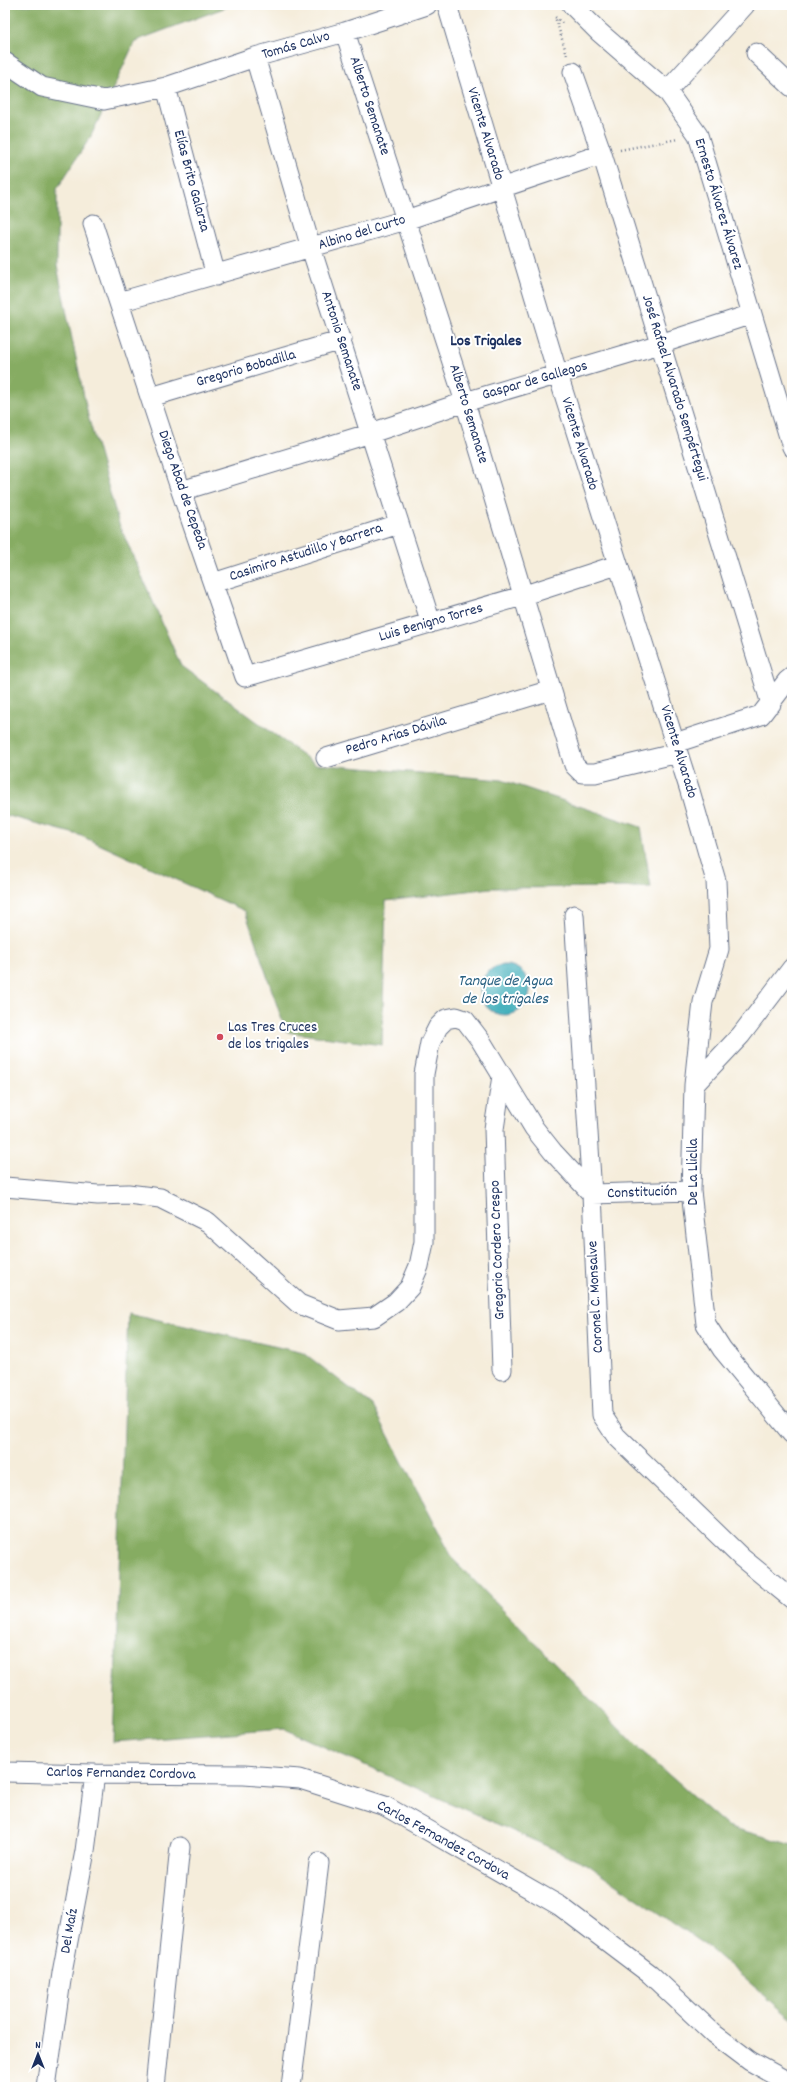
<svg xmlns="http://www.w3.org/2000/svg" width="797" height="2092" font-family="Dekko,sans-serif">
	<style>
		.forest { fill: #86ac62; stroke: #506e60 }
		.water { fill: #3dadb9; stroke: #2c6e8c }
		.lines { fill: none; stroke-linecap: round; stroke-linejoin: round }
		.minor-casing { stroke: #67728a; stroke-width: 21 }
		.path { stroke: #67728a; stroke-width: 2.5; stroke-dasharray: 1 3; stroke-linecap: butt }
		.minor { stroke: #fff; stroke-width: 19 }
		.poi-dot { fill: #d1495b; stroke: #fff; stroke-width: 1.5 }
		.labels { text-anchor: middle; dominant-baseline: central; stroke-width: 4; stroke-linejoin: round; paint-order: stroke }
		.street-label { font-size: 15px; fill: #1b2f5e; stroke: #fff }
		.poi-label { font-size: 15px; fill: #1b2f5e; stroke: #fff; text-anchor: start }
		.neighbourhood-label { font-size: 16px; font-weight: bold; fill: #1b2f5e; stroke: #fff }
		.water-label { font-size: 16px; font-style: italic; fill: #296182; stroke: #fff }
	</style>
	<rect width="100%" height="100%" fill="#fff"/>
	<filter id="ink" filterUnits="userSpaceOnUse"><feTurbulence type="fractalNoise" baseFrequency=".025" numOctaves="2"/><feDisplacementMap in="SourceGraphic" scale="8" xChannelSelector="R" yChannelSelector="G"/><feConvolveMatrix kernelMatrix="1 2 1 2 8 2 1 2 1" color-interpolation-filters="sRGB"/></filter>
	<filter id="wash" filterUnits="userSpaceOnUse"><feTurbulence type="fractalNoise" baseFrequency=".012" numOctaves="4" result="noise"/><feDisplacementMap in="SourceGraphic" scale="16" xChannelSelector="R" yChannelSelector="G"/><feGaussianBlur stdDeviation="0.9" result="paint"/><feColorMatrix in="noise" values="0 0 0 0 0 0 0 0 0 0 0 0 0 0 0 0 0 1.4 0 .05"/><feComposite in="paint" operator="in"/></filter>
	<g filter="url(#wash)">
		<rect width="100%" height="100%" fill="#f5eddb"/>
		<!-- forest -->
		<path class="forest" d="M5,5H232L135,41L91,136L57,189V266L88,416L119,524L181,666L315,764L502,780L641,827L651,887L491,888L386,901L382,1045L286,1032L245,911L79,835L5,815Z
			M128,1313L304,1353L373,1406L453,1559L636,1746L727,1826L792,1845V2019L709,1948L587,1864L284,1729L113,1742Z"/>
		<!-- water -->
		<path class="water" d="M480 990a25 25 0 1 1 50 0a25 25 0 1 1-50 0Z"/>
	</g>
	<g filter="url(#ink)">
		<g class="lines">
			<!-- minor casing -->
			<g class="minor-casing">
				<path id="minor" d="M447,5L558,375L690,791L716,881L719,949L703,1002L699,1037L694,1085L691,1191L706,1324L722,1349L792,1434
					M572,5L599,32L667,91L698,135L792,447
					M345,32L465,402L574,765L582,773H595L678,753
					M756,53L792,87
					M255,57L311,248L431,623
					M5,62L42,87L104,100L166,87L255,57L345,32L427,5
					M573,72L602,154L771,704
					M166,87L216,276
					M667,91L745,5
					M93,224L181,491L245,677L522,596L617,565
					M119,302L406,220L602,154
					M151,397L342,340
					M181,491L371,433L465,402L660,344L752,314
					M213,583L399,524
					M675,743L761,715L787,681L792,677
					M326,758L551,690
					M574,915L592,1194L602,1415L616,1436L742,1558L792,1599
					M694,1085L741,1035L792,968
					M5,1187L98,1195L128,1194L160,1198L208,1222L299,1304L339,1320L374,1317L396,1302L410,1287L419,1266L424,1242V1074L430,1043L438,1027L446,1019L456,1017L465,1020L481,1041L534,1128L553,1152L592,1194
					M592,1194L691,1191
					M502,1370L494,1129L502,1076
					M5,1772L95,1774L244,1775L300,1779L385,1806L560,1906L650,1974L714,2034L750,2061L792,2084
					M46,2087L62,1973L85,1851L95,1774
					M155,2087L180,1847
					M291,2087L319,1863"/>
			</g>
			<!-- path -->
			<path class="path" d="M562,23L555,17L567,55
				M620,150L678,139"/>
			<!-- minor -->
			<use href="#minor" class="minor"/>
		</g>
	</g>
	<!-- markers -->
	<circle class="poi-dot" cx="220" cy="1037" r="4"/>
	<g class="labels">
		<!-- street labels -->
		<g class="street-label">
			<text transform="translate(296 46) rotate(-16)">Tomás Calvo</text>
			<text transform="translate(369 106) rotate(72)">Alberto Semanate</text>
			<text transform="translate(485 134) rotate(73)">Vicente Alvarado</text>
			<text transform="translate(191 181) rotate(75)">Elías Brito Galarza</text>
			<text transform="translate(718 204) rotate(73)">Ernesto Álvarez Álvarez</text>
			<text transform="translate(362 233) rotate(-17)">Albino del Curto</text>
			<text transform="translate(341 341) rotate(72)">Antonio Semanate</text>
			<text transform="translate(246 369) rotate(-16)">Gregorio Bobadilla</text>
			<text transform="translate(535 381) rotate(-16)">Gaspar de Gallegos</text>
			<text transform="translate(674 388) rotate(73)">José Rafael Alvarado Sempértegui</text>
			<text transform="translate(468 414) rotate(73)">Alberto Semanate</text>
			<text transform="translate(579 444) rotate(73)">Vicente Alvarado</text>
			<text transform="translate(182 490) rotate(71)">Diego Abad de Cepeda</text>
			<text transform="translate(306 553) rotate(-18)">Casimiro Astudillo y Barrera</text>
			<text transform="translate(431 623) rotate(-16)">Luis Benigno Torres</text>
			<text transform="translate(396 736) rotate(-17)">Pedro Arias Dávila</text>
			<text transform="translate(678 752) rotate(73)">Vicente Alvarado</text>
			<text transform="translate(694 1172) rotate(-90)">De La Lliclla</text>
			<text transform="translate(642 1193) rotate(-2)">Constitución</text>
			<text transform="translate(498 1250) rotate(-92)">Gregorio Cordero Crespo</text>
			<text transform="translate(596 1297) rotate(-93)">Coronel C. Monsalve</text>
			<text transform="translate(121 1774) rotate(1)">Carlos Fernandez Cordova</text>
			<text transform="translate(443 1841) rotate(29)">Carlos Fernandez Cordova</text>
			<text transform="translate(70 1931) rotate(-80)">Del Maíz</text>
		</g>
		<!-- poi labels -->
		<g class="poi-label">
			<text x="228" y="1028">Las Tres Cruces<tspan x="228" dy="17">de los trigales</tspan></text>
		</g>
		<!-- neighbourhood labels -->
		<g class="neighbourhood-label">
			<text x="486" y="341">Los Trigales</text>
		</g>
		<!-- water labels -->
		<g class="water-label">
			<text x="505" y="981">Tanque de Agua<tspan x="505" dy="18">de los trigales</tspan></text>
		</g>
	</g>
	<!-- margin -->
	<rect width="797" height="2092" fill="none" stroke="#fff" stroke-width="20"/>
	<!-- north arrow -->
	<g transform="translate(38 2054)" stroke="#ffffff" stroke-width="3" paint-order="stroke">
	<path d="M0-3L7 15L0 10L-7 15Z" fill="#1b2f5e"/>
	<text y="-6" font-size="11" font-weight="bold" text-anchor="middle" fill="#1b2f5e">N</text>
	</g>
</svg>
